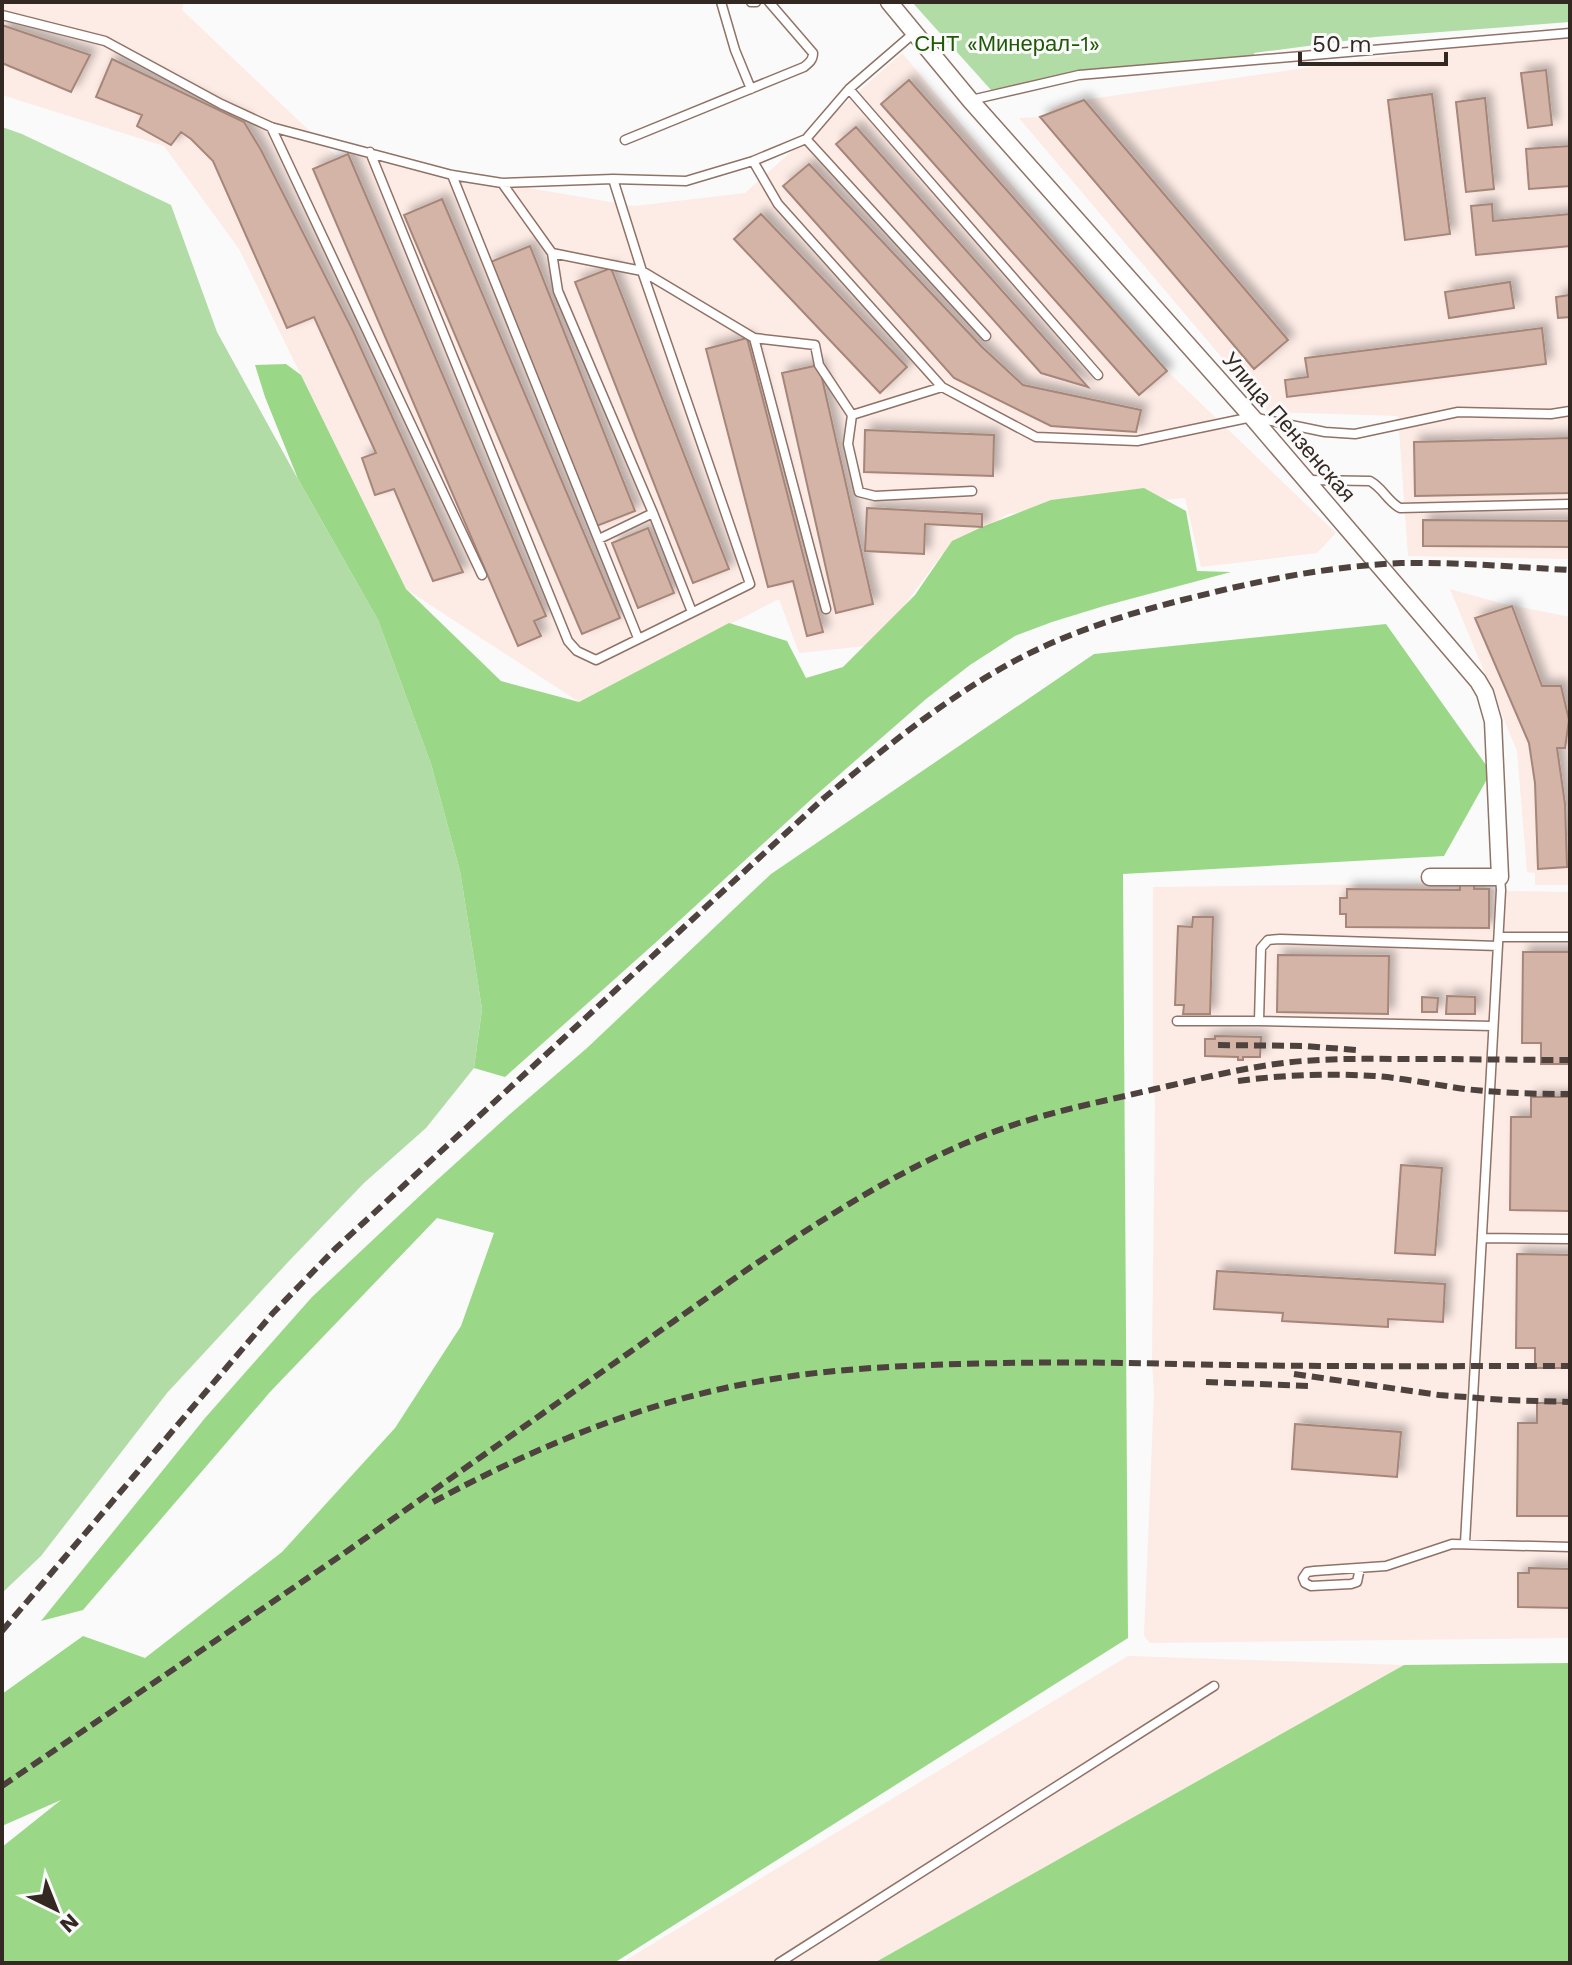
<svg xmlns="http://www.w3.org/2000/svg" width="1572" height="1965" font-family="'Work Sans',sans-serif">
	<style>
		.built { fill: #fdebe5 }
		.green { fill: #b1dca5 }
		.forest { fill: #9ad888 }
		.building { fill: #d4b4a7; stroke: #a58679; stroke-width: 2; filter: url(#shadow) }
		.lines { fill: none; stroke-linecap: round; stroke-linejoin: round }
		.lane-casing { stroke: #907266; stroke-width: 11 }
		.street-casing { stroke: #907266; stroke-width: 19 }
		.lane { stroke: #fff; stroke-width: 8 }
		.street { stroke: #fff; stroke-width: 16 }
		.rail { stroke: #4d423e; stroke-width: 6; stroke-dasharray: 12 6; stroke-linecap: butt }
		.labels { text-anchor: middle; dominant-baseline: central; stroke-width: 6; stroke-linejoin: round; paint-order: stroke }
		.park-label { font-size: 22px; fill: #1f5905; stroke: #fafafa }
		.street-label { font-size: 22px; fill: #342823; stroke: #fafafa }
	</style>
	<defs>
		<filter id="shadow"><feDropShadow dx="6" dy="-6" stdDeviation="4" flood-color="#0004"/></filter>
	</defs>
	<rect width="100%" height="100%" fill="#fafafa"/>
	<!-- built -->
	<path class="built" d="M2,2H184L182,10L335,155L348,154L452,175L634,206L745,193L902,53L1167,371L1336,533L1317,553L1201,567L1185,498L1008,514L941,556L875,645L799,653L779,599L579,702L406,589L239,249L164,146L2,95Z
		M1570,30V559L1408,556L1398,416L1268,412L1019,118L1040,117L1062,103Z
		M1450,589L1500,603L1570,617V885H1535V873L1527,872L1517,751Z
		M1476,883L1489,889L1510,891L1570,892V1638L1150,1643L1144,1636L1154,1393L1152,1363L1155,1102L1153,1080V887Z
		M1128,1656L1404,1665L874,1963H621Z"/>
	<!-- green -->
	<path class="green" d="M912,2H1570V22L1375,37L1254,53V59L1057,76L991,90Z
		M2,127L22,134L171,205L217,332L294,472L378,620L431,764L460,871L482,1009L474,1068L426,1128L364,1183L289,1261L167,1393L41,1556L2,1593Z"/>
	<!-- forest -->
	<path class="forest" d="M286,364L301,375L406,589L501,681L579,702L729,623L787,641L806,678L843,667L915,595L952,541L982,527L1051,500L1144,488L1186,511L1197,571L1231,572L1104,606L1052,622L1015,636L970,665L926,699L816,795L654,944L505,1077L474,1068L482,1009L460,871L431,764L378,620L298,479L265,397L255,365Z
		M1386,624L1491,772L1444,856L1123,874L1128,1638L614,1963H2V1847L61,1800L2,1826V1694L83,1636L145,1658L282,1552L395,1428L461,1326L494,1233L437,1218L270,1392L83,1610L41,1621L205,1418L312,1297L426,1190L510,1114L587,1048L771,874L1094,654Z
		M1570,1663V1963H874L1404,1665Z"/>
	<!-- building -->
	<path class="building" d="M2,25L90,55L71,92L2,63Z
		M112,59L244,122L261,150L353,331L463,572L433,581L394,489L375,495L362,458L376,453L314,317L287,328L213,161L191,139L181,132L171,145L137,126L142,115L96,97Z
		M1546,70L1552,125L1528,128L1521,73Z
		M909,80L1167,371L1139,395L881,104Z
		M1432,94L1450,234L1405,240L1388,100Z
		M1485,98L1494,189L1466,192L1456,102Z
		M1084,100L1288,340L1254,369L1040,117Z
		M856,127L1088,387L1041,373L836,144Z
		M1570,146V186L1529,189L1526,149Z
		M348,154L546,616L534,621L541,636L518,646L313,169Z
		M809,164L982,347L1023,385L1141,410L1136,432L1051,426L954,378L783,186Z
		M442,199L620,618L582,634L404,215Z
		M1492,204L1493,221L1570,214V246L1476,255L1471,206Z
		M761,214L907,367L880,393L734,239Z
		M530,246L635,511L594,527L488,263Z
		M611,268L729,569L693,583L575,282Z
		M1510,282L1514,308L1449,318L1445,292Z
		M1570,295V317L1558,318L1556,297Z
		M1542,328L1546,364L1287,397L1285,380L1308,377L1305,358Z
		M747,338L823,632L807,636L793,581L768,587L706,349Z
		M819,365L873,604L836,613L782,373Z
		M865,430L994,435L993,476L864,472Z
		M1570,438V493L1415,496L1414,442Z
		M867,508L982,514V527L925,524L924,554L865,551Z
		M1423,520L1570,521V547L1423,546Z
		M648,528L674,593L638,608L612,543Z
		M1512,606L1542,686H1561L1569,720L1565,748H1557L1565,804L1567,867L1538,869L1535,783L1529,743L1475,618Z
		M1460,883H1474V889H1489V928L1346,927V914H1340V898H1347V889L1460,890Z
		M1193,917H1213L1210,1014H1183L1184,1005H1175L1178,926L1192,927Z
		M1523,952H1570V1064H1541V1043H1522Z
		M1278,955L1389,956L1388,1014L1277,1012Z
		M1447,996L1475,997V1014H1446Z
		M1422,997L1438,998L1437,1012H1422Z
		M1215,1036L1261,1037L1260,1057H1243V1060H1238V1057L1205,1056V1039H1215Z
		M1531,1097H1570V1211L1510,1210L1511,1117H1531Z
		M1401,1165L1442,1168L1435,1255L1395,1253Z
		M1517,1254L1570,1255V1368H1535V1348H1516Z
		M1217,1271L1445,1284L1443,1322L1388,1319V1327L1282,1321L1283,1313L1214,1309Z
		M1537,1403H1570V1516H1517L1518,1423H1537Z
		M1295,1424L1401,1432L1397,1477L1292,1469Z
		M1529,1568L1570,1569V1608L1518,1607V1573H1529Z"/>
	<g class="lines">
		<!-- lane casing -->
		<g class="lane-casing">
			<path id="lane" d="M721,2L735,50L751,89
				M751,2H756
				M2,15L105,41L221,104L271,127L452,175L502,183L613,179L686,181L753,161L806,139L849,89L914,33
				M849,89L1098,375
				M971,100L1079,75L1570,33
				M271,127L482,575
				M806,139L986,336
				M625,140L804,67C809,63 813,60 813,53L769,2
				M370,152L568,641L577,651L596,660L750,584L642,271L613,179
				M753,161L778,204L942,387L1036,437L1137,441L1252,417L1325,432L1355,434L1458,412L1551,414L1570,411
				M452,175L638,638
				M502,183L552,253L642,271L754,338L815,345L819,365L852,415L848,444L859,492L875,496L972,491
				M552,253L558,291L653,513L692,612
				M754,338L826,609
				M852,415L942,387
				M1307,480L1370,481C1383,488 1387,501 1400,508L1570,504
				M599,539L653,513
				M1499,937H1570
				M1177,1021H1259L1493,1026
				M1259,1021L1261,948L1268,940L1280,939L1498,946
				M1483,1238L1570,1239
				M1465,1543L1501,890L1500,877
				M1360,1568L1357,1582L1351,1584L1311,1586L1305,1583L1303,1578L1307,1572L1314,1571L1386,1566L1452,1544L1570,1547
				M779,1963L1214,1686"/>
		</g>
		<!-- street casing -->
		<g class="street-casing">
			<path id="street" d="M889,2L970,100L1252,417L1478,681L1485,693L1493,721L1500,877H1430"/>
		</g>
		<!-- lane -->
		<use href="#lane" class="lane"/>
		<!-- street -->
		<use href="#street" class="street"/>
		<!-- rail -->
		<path class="rail" d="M1218,1045L1305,1046L1356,1050
			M1238,1081C1283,1075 1329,1073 1374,1076C1404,1078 1435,1085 1465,1089C1500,1093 1535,1094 1570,1094
			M1294,1374L1439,1395L1505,1400L1570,1402
			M1206,1382L1310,1386
			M433,1502C537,1446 650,1399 767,1380C831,1369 895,1366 959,1364C1032,1362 1104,1362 1177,1364C1308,1367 1439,1366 1570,1366
			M2,1631L273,1313L335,1249L824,798C887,746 953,692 1026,655C1086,625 1151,607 1215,592C1276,577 1338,566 1401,563C1457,562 1514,567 1570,570
			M2,1786L343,1554L748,1269C833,1212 921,1155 1019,1123C1063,1109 1109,1100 1155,1089C1204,1078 1253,1065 1303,1061C1342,1058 1380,1059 1418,1059C1469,1059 1519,1060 1570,1060"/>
	</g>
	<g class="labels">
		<!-- park labels -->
		<g class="park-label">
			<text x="1007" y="43">СНТ «Минерал-1»</text>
		</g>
		<!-- street labels -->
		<g class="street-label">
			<text transform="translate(1289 427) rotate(49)">Улица Пензенская</text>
		</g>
	</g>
	<!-- border -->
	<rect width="1572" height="1965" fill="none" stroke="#342823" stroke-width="8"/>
	<!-- north arrow -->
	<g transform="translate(56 1909) rotate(137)" stroke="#fafafa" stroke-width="6" paint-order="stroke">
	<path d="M0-6L14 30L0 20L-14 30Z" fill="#342823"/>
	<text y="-12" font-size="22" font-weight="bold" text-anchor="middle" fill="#342823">N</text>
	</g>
	<!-- scale -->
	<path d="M1300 52v12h146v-12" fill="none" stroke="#342823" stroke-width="4"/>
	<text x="1312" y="52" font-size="24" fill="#342823" stroke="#fafafa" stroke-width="6" paint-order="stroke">50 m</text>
</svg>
